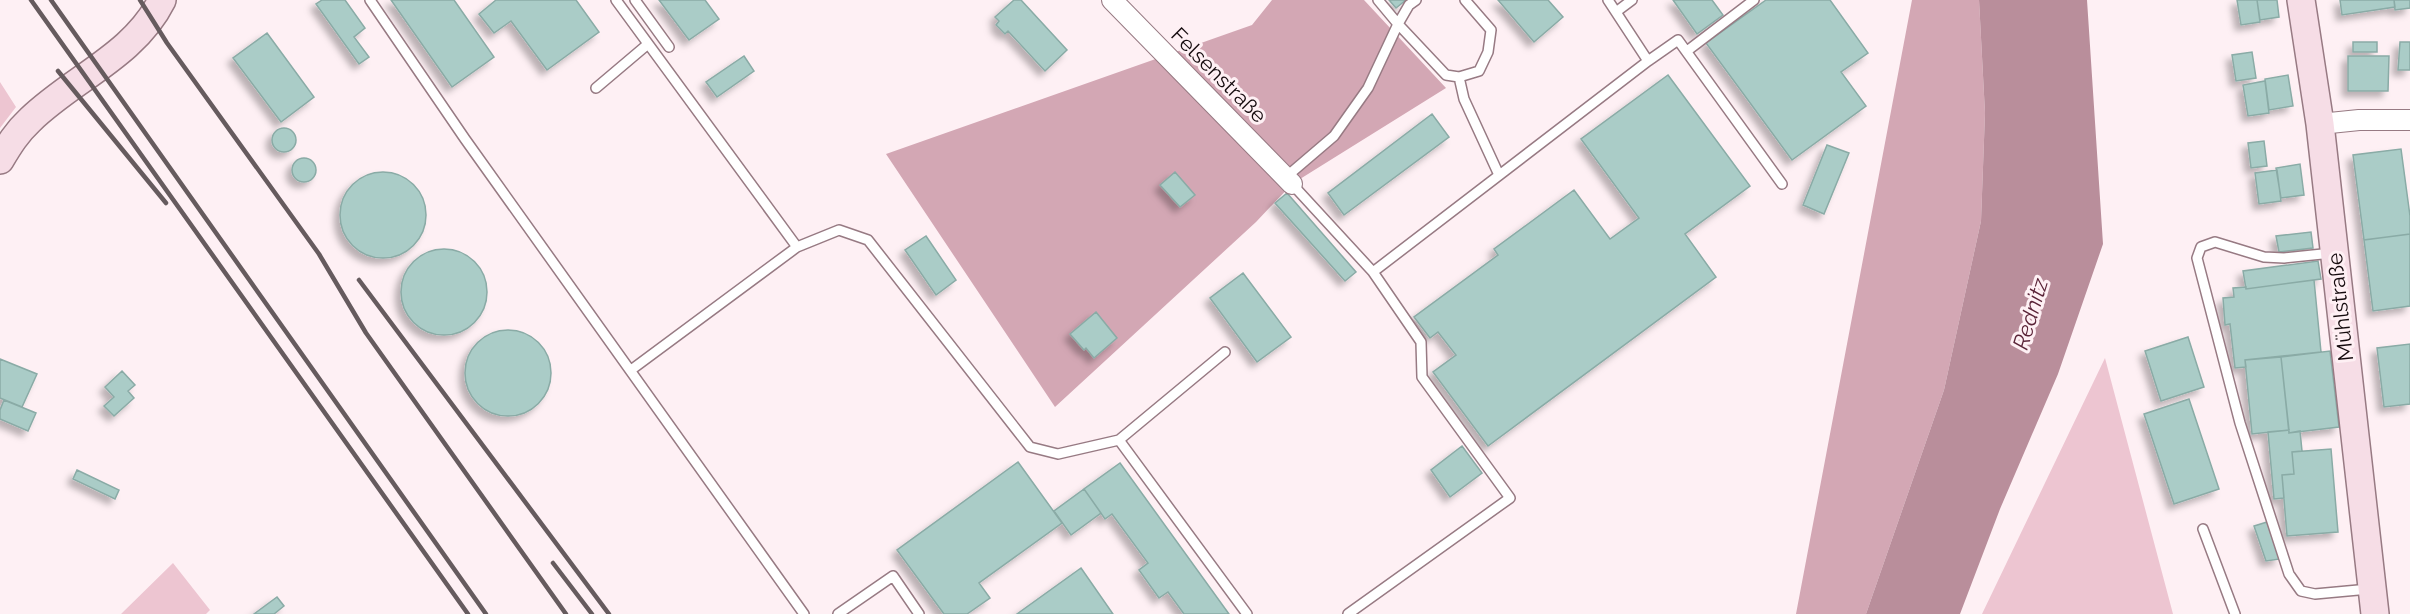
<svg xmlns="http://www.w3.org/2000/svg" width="2410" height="614" font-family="Raleway,sans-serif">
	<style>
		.green { fill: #edc5d1 }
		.forest { fill: #d3a7b4 }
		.water { fill: #b98e9b }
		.building { fill: #aaccc7; stroke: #8aaba6; stroke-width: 1.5; filter: url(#shadow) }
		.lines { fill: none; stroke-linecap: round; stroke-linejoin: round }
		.lane-casing { stroke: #977a83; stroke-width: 12 }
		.street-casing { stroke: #977a83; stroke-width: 22 }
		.secondary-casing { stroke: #977a83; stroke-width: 30 }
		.lane { stroke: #fff; stroke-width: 9 }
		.street { stroke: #fff; stroke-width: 20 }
		.secondary { stroke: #f6dde6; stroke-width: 27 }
		.rail { stroke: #665b5e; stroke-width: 4.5 }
		.labels { text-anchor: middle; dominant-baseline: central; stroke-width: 6; stroke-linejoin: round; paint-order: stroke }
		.street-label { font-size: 21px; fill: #140a0d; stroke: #fef0f4 }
		.water-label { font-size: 22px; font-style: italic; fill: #5a2337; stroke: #fef0f4 }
	</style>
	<defs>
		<filter id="shadow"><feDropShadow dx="-5.5" dy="5.5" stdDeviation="3" flood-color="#0004"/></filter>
	</defs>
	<rect width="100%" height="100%" fill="#fef0f4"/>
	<!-- green -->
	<path class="green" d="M0,82L16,107L0,128Z
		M2105,358L2173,614H1982Z
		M173,563L210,610L206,614H121Z"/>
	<!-- forest -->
	<path class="forest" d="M1272,0H1364L1446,88L1292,184L1256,222L1055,407L886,154L1252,25Z
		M1912,0H1979L1985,113L1981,221L1944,390L1866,614H1796Z"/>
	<!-- water -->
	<path class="water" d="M1979,0H2087L2103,244L2058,374L2000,509L1960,614H1866L1944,390L1981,221L1985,113Z"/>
	<!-- building -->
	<path class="building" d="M322,0H345L365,28L354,37L369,57L359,64L316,4Z
		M391,0H454L494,57L452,87Z
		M496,0H576L599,32L547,70L511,21L494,33L479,14Z
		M659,0H705L719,19L689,40Z
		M1014,0H1021L1067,50L1045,71L1008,31L1005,34L996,25L999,21L995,17Z
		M1389,0H1406L1396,8Z
		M1498,0H1548L1563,17L1534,42Z
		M1673,0H1712L1723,15L1697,34Z
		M1766,0H1830L1868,53L1841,72L1866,106L1792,160L1706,43Z
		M2237,0H2257L2260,22L2241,25Z
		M2257,0H2277L2279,17L2260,20Z
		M2340,0H2394L2395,7L2342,15Z
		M2394,0H2410V8L2395,10Z
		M267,33L314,97L281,122L233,58Z
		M2353,42H2377V52H2353Z
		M2400,42H2410V70H2398Z
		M2252,52L2256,78L2236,81L2232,55Z
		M744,56L754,71L717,97L706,82Z
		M2348,56H2389L2388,91H2348Z
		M1668,75L1750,186L1685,234L1716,277L1488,446L1433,372L1456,355L1438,332L1430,338L1414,317L1498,255L1494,249L1574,190L1610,239L1639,218L1581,139Z
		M2288,75L2293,106L2269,110L2265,79Z
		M2265,81L2269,113L2248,116L2243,85Z
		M1432,114L1449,137L1344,215L1328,193Z
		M272 140a12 12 0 1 1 24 0a12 12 0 1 1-24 0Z
		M2264,141L2267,166L2251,168L2248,143Z
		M1827,145L1849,153L1824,214L1803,205Z
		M2401,149L2410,216V234L2364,240L2353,155Z
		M292 170a12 12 0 1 1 24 0a12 12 0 1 1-24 0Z
		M2300,164L2304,195L2281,198L2276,168Z
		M2277,170L2281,201L2259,204L2255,173Z
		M340 215a43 43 0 1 1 86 0a43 43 0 1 1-86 0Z
		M1175,172L1195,195L1180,207L1160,185Z
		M1287,193L1356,272L1345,281L1275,203Z
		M2311,232L2313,248L2279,252L2276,236Z
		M2410,234V306L2373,311L2364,240Z
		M926,236L956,280L936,295L905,250Z
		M401 292a43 43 0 1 1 86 0a43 43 0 1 1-86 0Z
		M2318,261L2321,279L2246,289L2243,271Z
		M1243,273L1291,337L1257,362L1210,298Z
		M2314,280L2321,352L2245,360L2246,367L2235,368L2230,324L2225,325L2223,298L2234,297L2233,288L2246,287V289Z
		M1096,312L1117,338L1094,358L1086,348L1084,350L1070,334Z
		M465 373a43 43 0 1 1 86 0a43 43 0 1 1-86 0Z
		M2188,337L2204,387L2161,401L2145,351Z
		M2410,344V404L2384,407L2377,348Z
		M2330,351L2339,427L2289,433L2281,357Z
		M2281,357L2289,430L2252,434L2245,360Z
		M0,359L37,374L22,407L0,398Z
		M122,371L135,385L128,391L134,398L114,416L104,406L114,397L105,387Z
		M2189,399L2219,489L2174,504L2144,414Z
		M4,400L36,413L28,431L0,419V410Z
		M2289,430V433L2300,431L2302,451L2292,452L2294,474L2282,475L2284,498L2274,499L2268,432Z
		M1462,446L1482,473L1450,497L1431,470Z
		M2331,449L2338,532L2287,536L2282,475L2294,474L2292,452Z
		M1018,462L1062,523L979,583L990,598L967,614H944L897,550Z
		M1120,463L1229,614H1184L1168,592L1159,598L1139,570L1148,563L1112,514L1105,519L1084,489Z
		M77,470L119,490L115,499L73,479Z
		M1084,489L1101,513L1071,535L1054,511Z
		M2267,522L2280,559L2266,561L2254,526Z
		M1081,568L1113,614H1017Z
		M277,597L284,606L274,614H254Z"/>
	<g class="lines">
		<!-- lane casing -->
		<g class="lane-casing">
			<path id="lane" d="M370,0L465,139L804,614
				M616,0L797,247
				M635,0L669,47
				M1416,0L1409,5L1398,24L1446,75L1459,77L1479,71L1488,52L1491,30L1465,0
				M1616,12L1632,0
				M1687,51L1754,0
				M1648,61L1678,40L1782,184
				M1459,77L1464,99L1499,175
				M596,88L648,44
				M1286,177L1334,136L1368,88L1398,24L1378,0
				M1292,184L1373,272L1648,61L1608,0
				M2332,253L2284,258L2264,257L2215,242L2201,247L2197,258L2240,423L2289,574L2301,591L2315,594L2369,589
				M631,370L797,247L839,230L868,240L1030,447L1058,454L1119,440L1225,352
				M1119,440L1247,614
				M2203,529L2235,614
				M838,614L893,576L919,614
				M1348,614L1510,498L1422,377L1421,342L1373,272"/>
		</g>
		<!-- street casing -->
		<g class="street-casing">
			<path id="street" d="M1112,0L1292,184
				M2320,124L2359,120H2410"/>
		</g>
		<!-- secondary casing -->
		<g class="secondary-casing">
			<path id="secondary" d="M2301,0L2320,124L2375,614
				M0,160C9,145 17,132 30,120C73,78 134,56 162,0"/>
		</g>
		<!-- lane -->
		<use href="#lane" class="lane"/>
		<!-- street -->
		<use href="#street" class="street"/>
		<!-- secondary -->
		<use href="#secondary" class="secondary"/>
		<!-- rail -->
		<path class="rail" d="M31,0L468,614
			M51,0L486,614
			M140,0L167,43L319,254L366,333L566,614
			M58,71L166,203
			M359,280L609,614
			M553,563L592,614"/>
	</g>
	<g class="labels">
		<!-- street labels -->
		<g class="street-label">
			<text transform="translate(1219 75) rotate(45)">Felsenstraße</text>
			<text transform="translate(2340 307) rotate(-96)">Mühlstraße</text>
		</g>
		<!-- water labels -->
		<g class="water-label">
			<text transform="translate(2030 314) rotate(-73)">Rednitz</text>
		</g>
	</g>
</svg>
